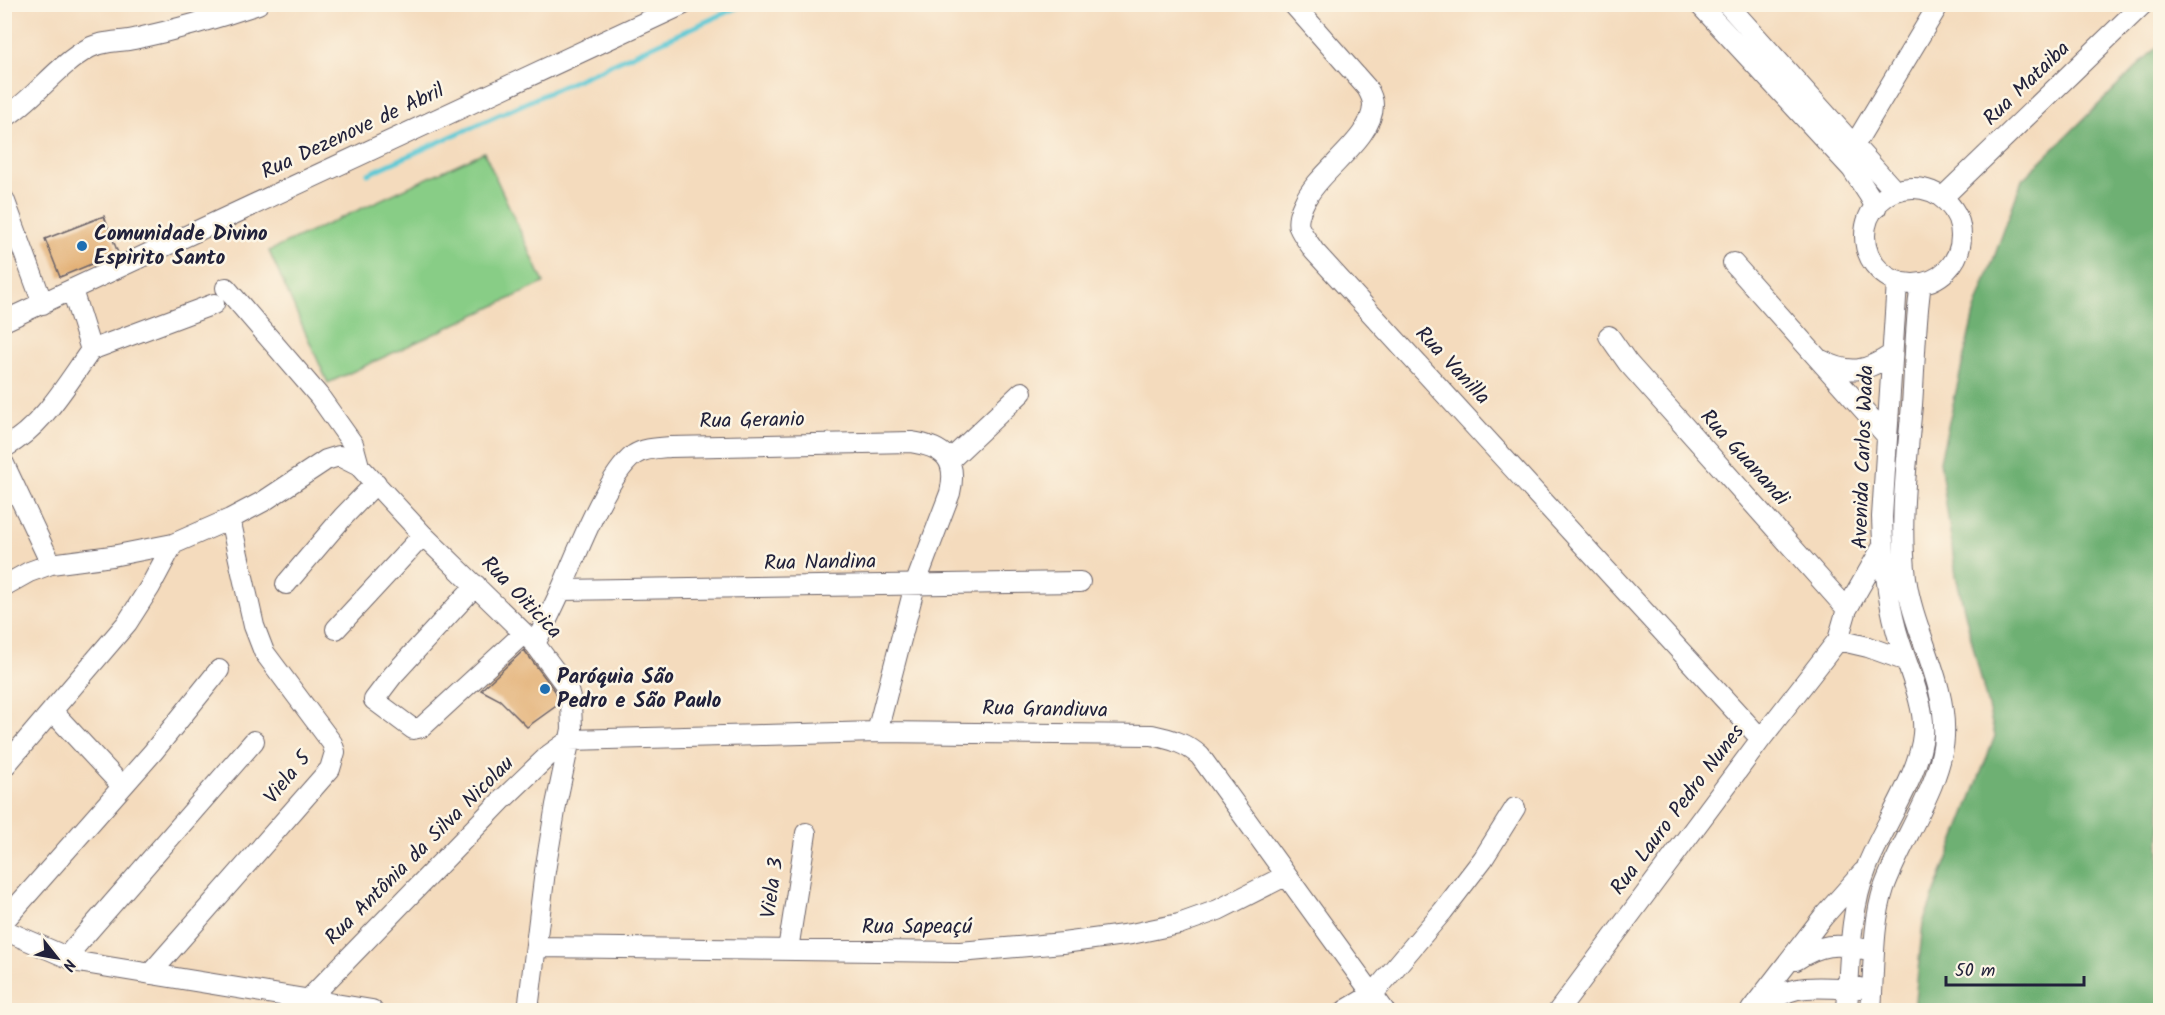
<svg xmlns="http://www.w3.org/2000/svg" width="2165" height="1015" font-family="Kalam,sans-serif">
	<style>
		.green { fill: #88cd86; stroke: #557860; stroke-width: 1.5 }
		.forest { fill: #6eb073; stroke: #486957; stroke-width: 1.5 }
		.lines { fill: none; stroke-linecap: round; stroke-linejoin: round }
		.stream { stroke: #5dc9d5; stroke-width: 5 }
		.building { fill: #e2ae72 }
		.minor-casing { stroke: #6c6368; stroke-width: 22 }
		.minor { stroke: #fff; stroke-width: 20 }
		.poi-dot { fill: #1f6fb2; stroke: #fcf5e5; stroke-width: 2 }
		.labels { text-anchor: middle; dominant-baseline: central; stroke-width: 5; stroke-linejoin: round; paint-order: stroke }
		.street-label { font-size: 21px; fill: #22223b; stroke: #fcf5e5 }
		.poi-label { font-size: 21px; font-weight: bold; fill: #22223b; stroke: #fcf5e5; text-anchor: start }
	</style>
	<rect width="100%" height="100%" fill="#fcf5e5"/>
	<filter id="ink" filterUnits="userSpaceOnUse"><feTurbulence type="fractalNoise" baseFrequency=".0167" numOctaves="2"/><feDisplacementMap in="SourceGraphic" scale="12" xChannelSelector="R" yChannelSelector="G"/><feConvolveMatrix kernelMatrix="1 2 1 2 8 2 1 2 1" color-interpolation-filters="sRGB"/></filter>
	<filter id="wash" filterUnits="userSpaceOnUse"><feTurbulence type="fractalNoise" baseFrequency=".008" numOctaves="4" result="noise"/><feDisplacementMap in="SourceGraphic" scale="24" xChannelSelector="R" yChannelSelector="G"/><feGaussianBlur stdDeviation="1.35" result="paint"/><feColorMatrix in="noise" values="0 0 0 0 0 0 0 0 0 0 0 0 0 0 0 0 0 1.4 0 .05"/><feComposite in="paint" operator="in"/></filter>
	<g filter="url(#wash)">
		<rect width="100%" height="100%" fill="#f4dbbd"/>
		<!-- green -->
		<path class="green" d="M484,152L544,283L328,383L269,251Z"/>
		<!-- forest -->
		<path class="forest" d="M2160,44V1010H1914L1923,923L1995,736L1956,576L1940,461L1974,313L2022,180Z"/>
		<g class="lines">
			<!-- stream -->
			<path class="stream" d="M368,174L745,4"/>
		</g>
		<g id="blocks">
			<!-- building -->
			<path class="building" d="M104,216L118,253L60,277L45,239Z
				M524,650L556,692L559,704L527,727L500,700L481,690Z"/>
		</g>
	</g>
	<g filter="url(#ink)">
		<use href="#blocks" fill-opacity="0" stroke="#6c6368" stroke-width="1.5"/>
		<g class="lines">
			<!-- minor casing -->
			<g class="minor-casing">
				<path id="minor" d="M1293,4L1367,88C1370,93 1373,98 1373,105C1373,140 1317,171 1303,205C1300,211 1297,221 1299,227C1302,235 1310,244 1314,251L1761,739
					M1699,4L1852,169L1869,195L1876,208
					M1727,4L1895,191
					M4,118C36,98 56,66 89,48C102,41 120,42 134,39C176,30 217,18 258,4
					M1855,144L1939,4
					M1865 236a48 48 0 1 1 96 0a48 48 0 1 1-96 0Z
					M1943,197L2143,4
					M4,199L43,304
					M1733,263L1886,435
					M226,288L319,396L353,444L359,466
					M4,321L684,4
					M1609,336L1628,363L1847,609
					M91,350L214,304
					M1821,360C1850,375 1866,372 1892,354
					M4,448C43,426 66,385 91,350L72,290
					M949,461L1022,392
					M4,464L51,564
					M286,584L343,517L376,483
					M476,585L393,675L374,700L413,729L422,727L523,634
					M4,586L29,572L51,564L112,556L173,544L230,519L264,501L326,460L339,456L359,466L423,535L535,644L567,687L571,702L572,729L556,805L545,871L528,1010
					M561,590L1080,582
					M336,629L423,535
					M1838,640L1868,647L1904,660
					M535,644C544,626 553,608 561,590C576,556 606,476 634,455C644,448 658,448 670,447L911,442C944,447 958,459 950,493L915,585L877,732
					M52,711L122,786
					M4,767L127,623L150,587L173,544
					M4,921L153,752L219,670
					M4,930L78,962L372,1010
					M536,947L960,952L1063,943L1131,934L1179,924L1218,910L1285,876
					M788,950L806,833
					M66,957L254,741
					M1796,960C1820,944 1836,943 1864,949
					M150,974L330,769L335,752L332,743L264,652L254,626L230,519
					M308,1000L502,800L549,755L570,740L877,732L1152,735C1170,739 1186,743 1200,756L1384,1010
					M1760,1009C1798,978 1816,990 1860,988
					M1346,1010L1373,994L1443,911L1483,859L1515,808
					M1559,1010L1761,739L1838,640L1847,609L1883,546
					M1751,1010L1823,917L1863,872
					M1847,1010C1850,964 1849,911 1867,867C1882,828 1920,774 1923,734C1926,704 1904,660 1896,629C1886,592 1883,555 1882,517L1897,282
					M1871,1010C1874,973 1872,924 1884,888C1900,842 1942,784 1944,737C1947,681 1913,632 1906,578C1899,521 1907,462 1912,405C1915,365 1915,323 1921,283"/>
			</g>
			<!-- minor -->
			<use href="#minor" class="minor"/>
		</g>
	</g>
	<!-- markers -->
	<g class="poi-dot">
		<circle cx="82" cy="246" r="6"/>
		<circle cx="545" cy="689" r="6"/>
	</g>
	<g class="labels">
		<!-- street labels -->
		<g class="street-label">
			<text transform="translate(2027 84) rotate(-44)">Rua Mataiba</text>
			<text transform="translate(353 132) rotate(-25)">Rua Dezenove de Abril</text>
			<text transform="translate(1452 366) rotate(47)">Rua Vanilla</text>
			<text transform="translate(752 421) rotate(-1)">Rua Geranio</text>
			<text transform="translate(1864 457) rotate(-88)">Avenida Carlos Wada</text>
			<text transform="translate(1744 458) rotate(48)">Rua Guanandi</text>
			<text transform="translate(820 563) rotate(-1)">Rua Nandina</text>
			<text transform="translate(521 598) rotate(46)">Rua Oiticica</text>
			<text transform="translate(1045 710) rotate(1)">Rua Grandiuva</text>
			<text transform="translate(288 778) rotate(-51)">Viela 5</text>
			<text transform="translate(1678 810) rotate(-53)">Rua Lauro Pedro Nunes</text>
			<text transform="translate(420 851) rotate(-45)">Rua Antônia da Silva Nicolau</text>
			<text transform="translate(773 888) rotate(-82)">Viela 3</text>
			<text x="917" y="927">Rua Sapeaçú</text>
		</g>
		<!-- poi labels -->
		<g class="poi-label">
			<text x="94" y="234">Comunidade Divino<tspan x="94" dy="24">Espirito Santo</tspan></text>
			<text x="557" y="677">Paróquia São<tspan x="557" dy="24">Pedro e São Paulo</tspan></text>
		</g>
	</g>
	<!-- margin -->
	<rect width="2165" height="1015" fill="none" stroke="#fcf5e5" stroke-width="24"/>
	<!-- north arrow -->
	<g transform="translate(57 958) rotate(121)" stroke="#fcf5e5" stroke-width="4.5" paint-order="stroke">
	<path d="M0-4.5L10 22L0 15L-10 22Z" fill="#22223b"/>
	<text y="-9" font-size="16" font-weight="bold" text-anchor="middle" fill="#22223b">N</text>
	</g>
	<!-- scale -->
	<path d="M1946 976v9h138v-9" fill="none" stroke="#22223b" stroke-width="3"/>
	<text x="1955" y="976" font-size="18" fill="#22223b" stroke="#fcf5e5" stroke-width="4.5" paint-order="stroke">50 m</text>
</svg>
